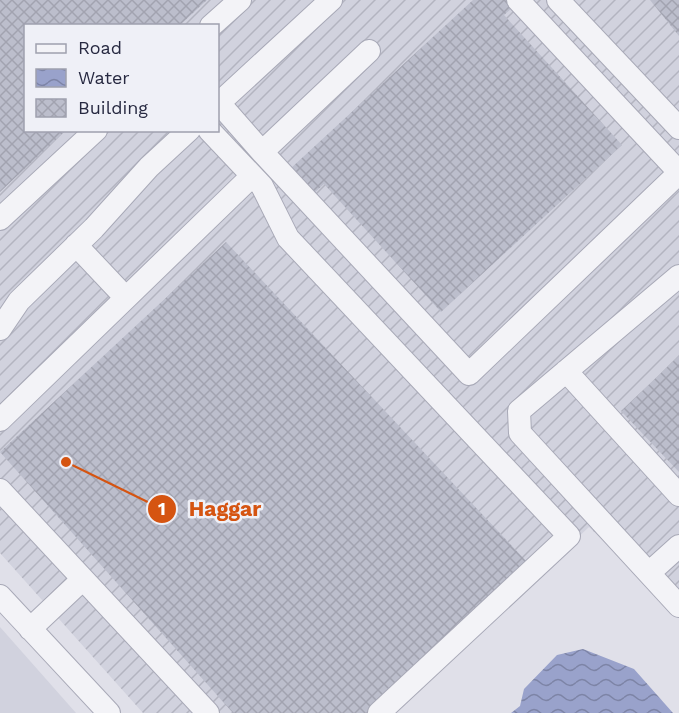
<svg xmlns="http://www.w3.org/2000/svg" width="679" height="713" font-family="'Work Sans',sans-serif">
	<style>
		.built { fill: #d1d2de }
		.industrial { fill: url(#industrial-furrows); fill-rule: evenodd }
		.water { fill: url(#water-waves) }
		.building { fill: url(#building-cross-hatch) }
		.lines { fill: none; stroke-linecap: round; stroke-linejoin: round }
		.minor-casing { stroke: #a8a9b7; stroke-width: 24 }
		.minor { stroke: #f3f3f7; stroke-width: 22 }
		.leader { fill: none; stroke: #d55411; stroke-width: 2 }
		.callout-dot { fill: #d55411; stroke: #eff0f7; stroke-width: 2 }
		.mark-label { font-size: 18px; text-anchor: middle; font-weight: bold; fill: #fff }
		.callout-label { font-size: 21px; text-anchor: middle; font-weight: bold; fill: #d55411; stroke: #eff0f7; stroke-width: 5; stroke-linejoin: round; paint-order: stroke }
	</style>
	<defs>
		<pattern id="industrial-furrows" width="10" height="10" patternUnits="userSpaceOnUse" patternTransform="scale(1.5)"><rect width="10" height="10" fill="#d1d2de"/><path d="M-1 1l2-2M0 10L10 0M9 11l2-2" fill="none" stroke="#b3b4c0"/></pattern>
		<pattern id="water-waves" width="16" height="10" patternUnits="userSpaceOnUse" patternTransform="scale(1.5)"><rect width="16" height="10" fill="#99a2cb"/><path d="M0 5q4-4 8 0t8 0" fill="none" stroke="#7d84a6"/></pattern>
		<pattern id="building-cross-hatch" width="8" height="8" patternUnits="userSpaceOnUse" patternTransform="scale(1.5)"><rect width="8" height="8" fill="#bcbecc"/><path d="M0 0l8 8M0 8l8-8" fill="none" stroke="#a2a3b0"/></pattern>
	</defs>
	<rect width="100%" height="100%" fill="#e0e0e9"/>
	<!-- built -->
	<path class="built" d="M0,627L76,713H0Z"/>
	<!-- industrial -->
	<path class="industrial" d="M0,0H679V613L589,527L392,713H143L0,553ZM26,26H218V130H26Z"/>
	<!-- water -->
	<path class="water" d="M583,649L634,669L673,713H511L520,706L524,689L557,655Z"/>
	<!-- building -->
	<path class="building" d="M0,0H207L179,26H26V130H66L0,192Z
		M473,0H506L513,7L504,15L622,145L441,312L324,184L313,194L290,169Z
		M650,0H679V36Z
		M226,242L528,563L368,713H233L0,452Z
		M679,356V472L621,411Z"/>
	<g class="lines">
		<!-- minor casing -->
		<g class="minor-casing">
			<path id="minor" d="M518,0L679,172
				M558,0L679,128
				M211,26L240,0
				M369,51L262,152L469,374L679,173
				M219,103L262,152
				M218,104L331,0
				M209,130L262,186L288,238L569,536L379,713
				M0,219L96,130
				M76,245L126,298
				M679,276L519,411L520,433L679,606
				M0,329L19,301L94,228L149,167L189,130
				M566,371L679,495
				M0,420L252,176
				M0,490L208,713
				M649,573L679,546
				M0,596L109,713
				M30,629L83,579"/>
		</g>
		<!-- minor -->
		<use href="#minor" class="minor"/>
	</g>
	<!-- callouts -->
	<path class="leader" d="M66 462L162 509"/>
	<g class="callout-dot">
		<circle cx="66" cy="462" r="6"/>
		<circle cx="162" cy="509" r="15"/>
	</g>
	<g class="mark-label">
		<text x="162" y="515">1</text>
	</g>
	<g class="callout-label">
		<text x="225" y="516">Haggar</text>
	</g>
	<!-- legend -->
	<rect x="24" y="24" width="195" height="108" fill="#eff0f7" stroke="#9fa0ae" stroke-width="1.5"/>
	<rect x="36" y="44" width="30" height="9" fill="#f3f3f7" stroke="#9fa0ae" stroke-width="1.5"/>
	<text x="78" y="54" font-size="18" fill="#272941">Road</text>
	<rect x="36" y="69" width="30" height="18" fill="url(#water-waves)" stroke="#9fa0ae" stroke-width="1.5"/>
	<text x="78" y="84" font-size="18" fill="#272941">Water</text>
	<rect x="36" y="99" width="30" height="18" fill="url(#building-cross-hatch)" stroke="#9fa0ae" stroke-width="1.5"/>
	<text x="78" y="114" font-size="18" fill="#272941">Building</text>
</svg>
